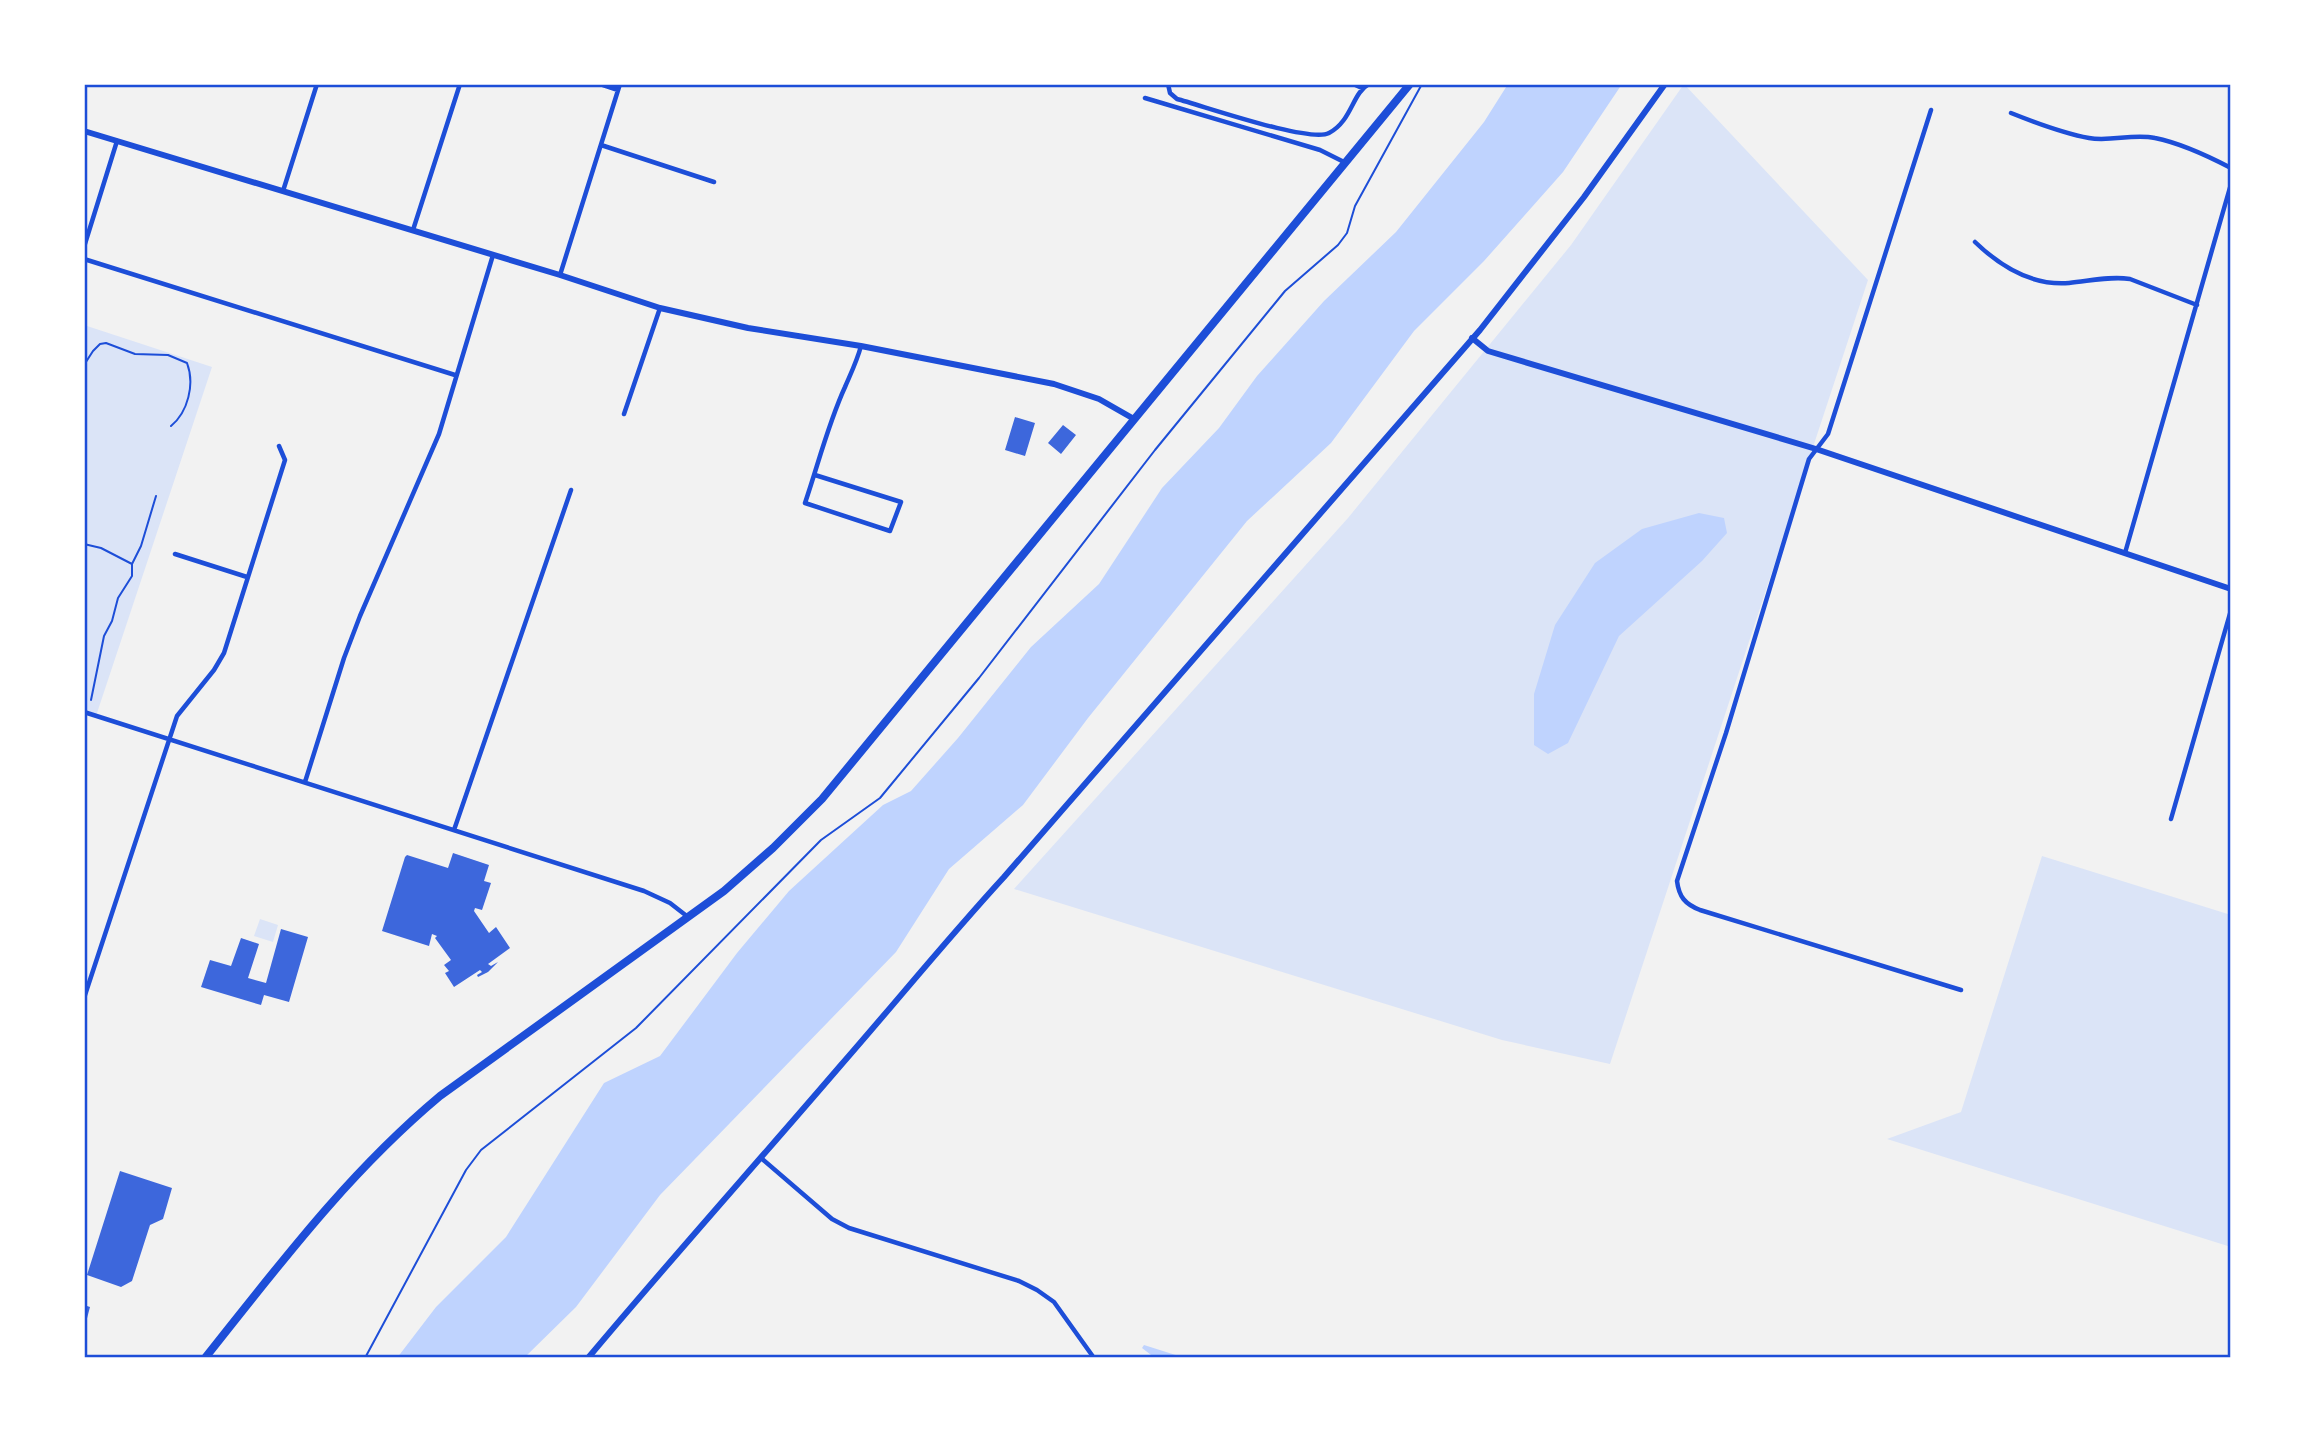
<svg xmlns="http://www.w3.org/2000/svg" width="2315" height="1442" font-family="Lora,serif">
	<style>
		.green { fill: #dbe4f7 }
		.water { fill: #bfd3fe }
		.building { fill: #3d67dc }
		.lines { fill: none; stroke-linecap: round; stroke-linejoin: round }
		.path { stroke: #1d4ed8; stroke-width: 2 }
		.minor { stroke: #1d4ed8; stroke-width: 4.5 }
		.tertiary { stroke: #1d4ed8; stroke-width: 6 }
		.primary { stroke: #1d4ed8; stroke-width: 8 }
		.neatline { fill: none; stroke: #1d4ed8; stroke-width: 2.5 }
	</style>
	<rect width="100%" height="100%" fill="#f2f2f2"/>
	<!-- green -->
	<path class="green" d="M1684,84L1868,280L1610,1064L1502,1040L1014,889L1348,518L1571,245Z
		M84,325L212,367L96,716L84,712Z
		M2042,856L2231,915V1247L1887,1139L1961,1112Z
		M260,919L278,925L273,942L254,936Z"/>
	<!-- water -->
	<path class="water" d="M1508,84H1622L1563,172L1484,261L1414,331L1331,443L1247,521L1088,718L1023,805L949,869L896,952L660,1195L576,1307L524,1358H397L436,1307L506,1237L604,1083L660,1056L737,953L789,891L883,805L911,791L958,738L1031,647L1099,584L1162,488L1219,428L1257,376L1324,301L1396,232L1484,122Z
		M1699,513L1724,518L1727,533L1702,561L1619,636L1568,743L1548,754L1534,745V694L1555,625L1595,563L1642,529Z
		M1144,1345L1185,1358H1155L1142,1348Z"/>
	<!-- building -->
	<path class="building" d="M1015,417L1035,423L1025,456L1005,450Z
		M1063,425L1076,435L1061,454L1048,443Z
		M453,853L489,865L484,881L491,883L482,910L475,908L474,911L489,933L496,927L510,948L488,964L491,966L498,962L488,972L478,977L477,975L482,972L480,970L454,987L445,973L449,971L444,965L451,960L435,938L437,936L432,934L429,946L382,931L405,857L407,855L448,868Z
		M281,929L308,937L289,1002L264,995L261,1005L201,987L210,960L231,966L241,938L259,944L248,978L266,983Z
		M120,1171L172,1188L163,1219L150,1225L132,1281L121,1287L87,1275Z
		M84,1305L90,1307L85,1326H84Z"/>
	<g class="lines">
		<!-- path -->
		<path class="path" d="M84,365L93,351L100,344L106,343L135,354L168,355L187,363C195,384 188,412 171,426
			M84,544L101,548L132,564L141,546L156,496
			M91,700L104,636L112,621L118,598L132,576V564
			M365,1358L466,1170L481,1150L636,1028L821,840L880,798L979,678L1155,450L1285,291L1338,245L1347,233L1355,206L1422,84"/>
		<!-- minor -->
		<path class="minor" d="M600,84L618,90
			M1168,84L1170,93L1177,99C1204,106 1309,143 1329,133C1352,121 1352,93 1369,84
			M1353,84L1362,88
			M1145,98L1320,150L1346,163
			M1931,110L1828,434L1809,459L1726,733L1677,881C1679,897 1685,904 1700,910L1961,990
			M2011,113C2036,123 2062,133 2089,138C2111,142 2133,133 2155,138C2180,143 2208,156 2231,168
			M601,145L714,182
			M283,191L317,84
			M413,230L460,84
			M1975,242C2000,266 2033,286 2069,283C2090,281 2110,276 2130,279L2197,305
			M84,247L117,141
			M84,259L455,375
			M560,275L620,84
			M624,414L660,308
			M815,475L901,502L890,531L805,503C818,465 828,424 845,387C851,373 857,361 861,346
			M2125,553L2231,184
			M175,554L247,577
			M84,712L644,891L670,903L688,917
			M305,782L344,658L360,616L439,434L493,255
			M2171,819L2231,610
			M454,830L571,490
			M84,998L177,716L214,670L224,653L285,460L279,446
			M761,1158L832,1219L849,1228L1019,1281L1037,1290L1054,1302L1094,1358"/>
		<!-- tertiary -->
		<path class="tertiary" d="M84,131L560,275L660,308L748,328L861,346L1054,384L1099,399L1134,419
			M1472,338L1488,351L1816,449L2231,589
			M588,1358C671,1259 757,1163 841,1065C896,1002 948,938 1004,877L1480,330L1584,197L1665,84"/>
		<!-- primary -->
		<path class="primary" d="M205,1358C279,1265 348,1173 440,1096L724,891L773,848L822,799L1410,84"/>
	</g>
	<!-- border -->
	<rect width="2315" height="1442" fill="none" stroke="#ffffff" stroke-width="172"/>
	<rect x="86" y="86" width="2143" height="1270" class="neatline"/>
</svg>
